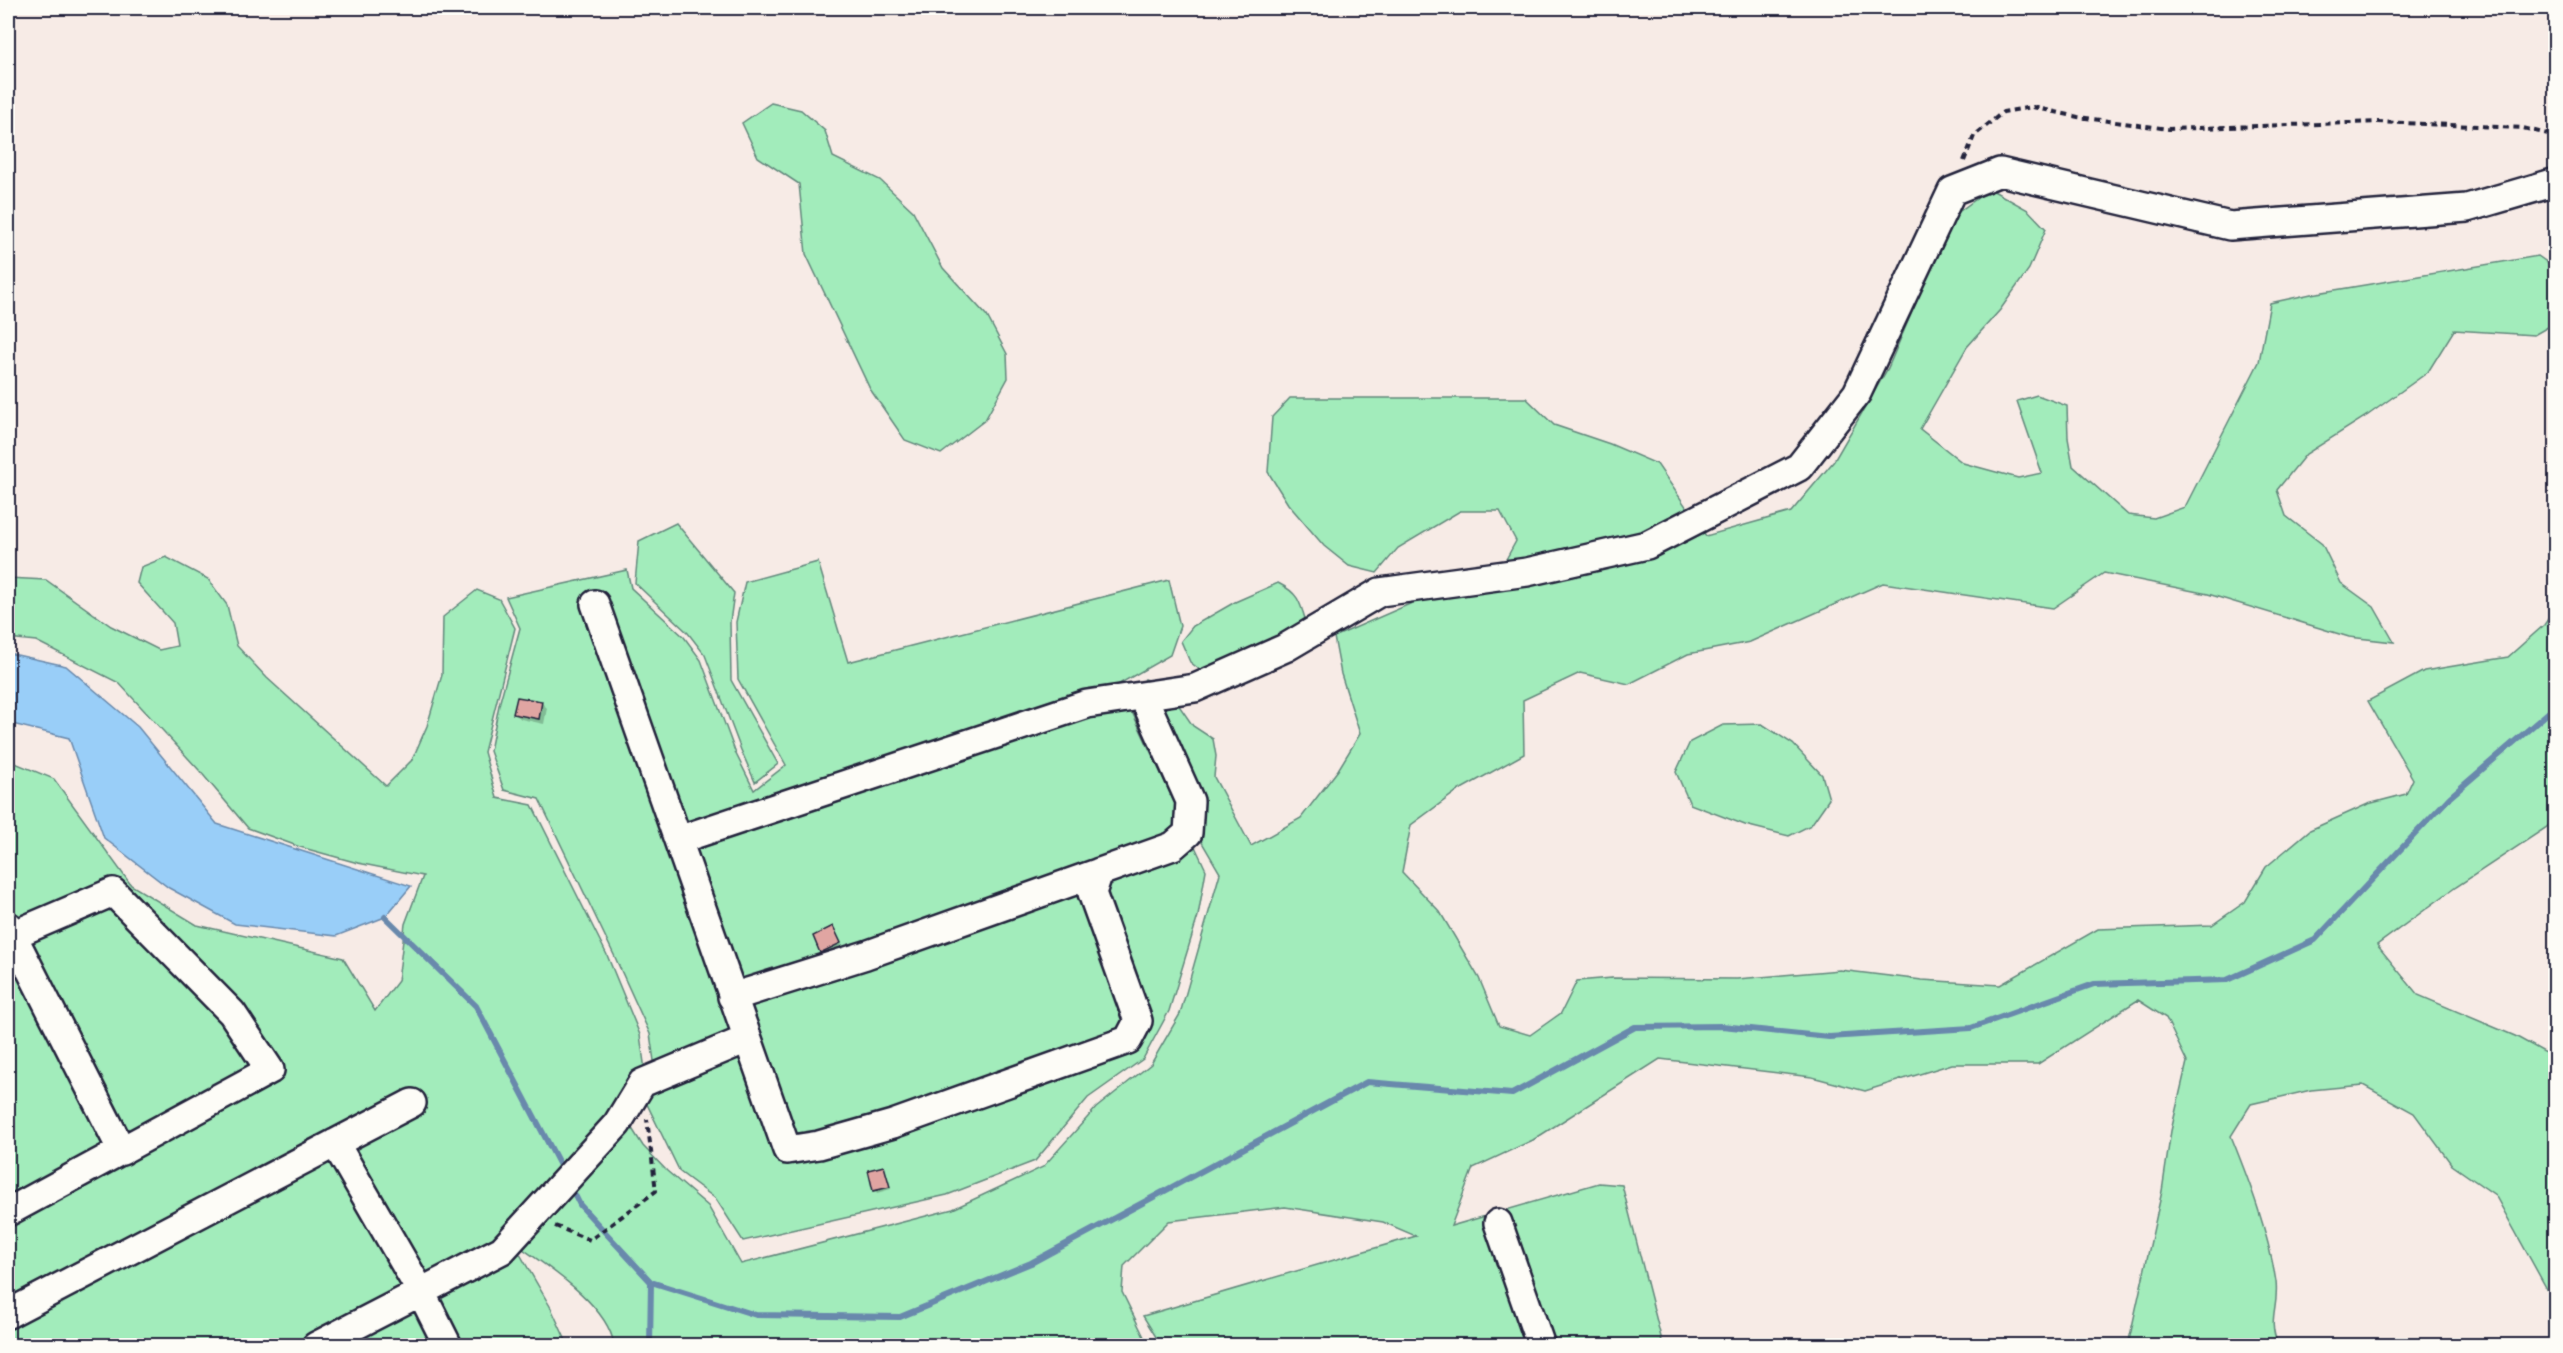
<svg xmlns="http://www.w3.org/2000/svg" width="2563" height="1353" font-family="Pangolin,sans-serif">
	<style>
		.green { fill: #a2ecbb; stroke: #62877b; stroke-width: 1.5 }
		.water { fill: #99cef8; stroke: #6989ac; stroke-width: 1.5 }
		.shadow { fill: #0003 }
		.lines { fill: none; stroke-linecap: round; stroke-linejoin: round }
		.stream { stroke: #6989ac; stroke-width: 6 }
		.building { fill: #e0a5a2; stroke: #22223b; stroke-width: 1.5 }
		.minor-casing { stroke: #22223b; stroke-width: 32 }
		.path { stroke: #22223b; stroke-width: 4; stroke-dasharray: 6 4.5; stroke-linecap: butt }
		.minor { stroke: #fdfcf7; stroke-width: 27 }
	</style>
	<rect width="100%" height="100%" fill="#f7ebe6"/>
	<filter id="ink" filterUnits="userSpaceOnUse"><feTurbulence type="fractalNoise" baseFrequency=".0167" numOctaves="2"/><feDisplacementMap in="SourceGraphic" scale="12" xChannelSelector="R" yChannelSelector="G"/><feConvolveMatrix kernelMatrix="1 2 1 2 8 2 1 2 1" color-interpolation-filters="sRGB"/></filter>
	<g filter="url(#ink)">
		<!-- green -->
		<path class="green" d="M771,103L801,110L825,131L833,157L880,180L913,211L943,268L987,316L1007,354L1008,378L985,420L941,454L905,440L870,389L806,254L799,184L758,157L742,123Z
			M1990,189L2028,210L2046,229L2029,269L2000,310L1967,347L1920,429L1963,463L2018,478L2042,473L2017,401L2037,395L2067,406L2068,438L2073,466L2128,515L2154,518L2185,507L2259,362L2270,303L2311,294L2538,256L2555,268V323L2534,335L2454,330L2428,372L2368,415L2306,454L2277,490L2286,516L2322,544L2341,583L2374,607L2394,642L2349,637L2208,594L2104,573L2053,608L1883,583L1750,642L1688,654L1629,684L1580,673L1523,700L1524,754L1456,792L1411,825L1402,872L1440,912L1479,978L1499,1026L1530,1035L1561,1013L1577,981L1612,978L1737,979L1840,970L1922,980L2000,985L2098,929L2212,925L2245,902L2266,867L2310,830L2368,804L2406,794L2413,779L2368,701L2424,671L2508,657L2544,625L2555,609V817L2547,827L2456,887L2377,945L2418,995L2515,1036L2555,1058V1295L2548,1291L2495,1195L2452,1165L2414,1113L2363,1085L2311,1090L2251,1104L2231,1136C2250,1183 2268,1231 2276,1282C2279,1307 2267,1318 2278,1345H2128L2162,1191L2171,1131L2187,1062L2166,1018L2138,1000L2038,1064H1952L1865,1091L1812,1077L1660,1059L1533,1140L1473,1168L1451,1226L1599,1183L1622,1185L1663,1345H1161L1143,1316L1416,1236L1383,1222L1285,1207L1169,1221L1124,1266L1122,1292L1148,1345L934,1346L930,1343L914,1346L614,1345C608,1304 545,1265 513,1242L551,1308L568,1345H8V760L54,779L131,885L197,925L343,958L375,1011L398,981L405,924L423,876L358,863L300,847L248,828L199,770L119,683L36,641L8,638V578L46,580L111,626L159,650L177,646L173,623L137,583L141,567L166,557L208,579L227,605L237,646L267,678L386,786L412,760L427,726L442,675L443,617L477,590L499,599L515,628L484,752L497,798L532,805L607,955L640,1035L647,1084L621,1111L643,1146L667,1171L708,1206L741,1264L953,1209L1043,1167L1096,1108L1151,1064L1180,1014L1220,873L1173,793L1132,700L1145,679L1167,688L1193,726L1213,739L1216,756L1214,777L1251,846L1301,818L1338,770L1360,734L1341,674L1334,637L1504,563L1516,541L1500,511H1460L1398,548L1377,573L1349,566L1324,546L1288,504L1268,472L1272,417L1290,398H1526L1554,425L1610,444L1657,464L1706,536L1791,512L1834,461L1888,368L1953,216Z
			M676,523L734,593L730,622L731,680L778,764L755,782L741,750L705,655L688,633L635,583L639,541Z
			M818,562L848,662L1169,580L1180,626L1170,655L1119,684L1206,870L1198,916L1169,1011L1143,1059L1088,1098L1035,1161L947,1195L743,1241L716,1199L680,1172L645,1100L657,1081L650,1034L614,955L539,799L504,790L490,751L499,705L520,628L506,597L627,570L631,588L684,637L701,660L736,754L754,790L786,765L738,679L736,622L745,582Z
			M1278,583C1298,593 1300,601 1306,622L1208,676L1190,662L1181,641L1193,626L1235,602Z
			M1762,724L1793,744L1822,775L1829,799L1811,825L1789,836L1745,825L1690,804L1676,772L1690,742L1723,725Z"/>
		<!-- water -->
		<path class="water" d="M8,653L66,666L138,727L217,824L411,886L385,917L336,936L235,924L169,888L104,838L69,738L8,723Z"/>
		<!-- shadow -->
		<path class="shadow" d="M542,703L547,708L544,724L521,719L515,714Z
			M833,928L842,945L824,954L821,952Z
			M884,1168L891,1189L877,1193L875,1190Z"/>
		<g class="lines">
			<!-- stream -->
			<path class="stream" d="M385,917L476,1006L563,1171
				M570,1185L580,1205L651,1282L756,1315L900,1317L1031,1263L1367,1082L1512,1094L1635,1027L1722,1026L1829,1037L1971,1028L2094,984L2227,980L2315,940L2450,797L2556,706
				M650,1346L651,1282"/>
		</g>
		<!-- building -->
		<path class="building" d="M517,697L542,701L539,719L513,714Z
			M833,926L841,943L820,953L813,936Z
			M884,1166L890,1187L873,1191L868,1170Z"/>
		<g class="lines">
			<!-- minor casing -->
			<g class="minor-casing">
				<path id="minor" d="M595,604L787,1150L819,1145L893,1124L1128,1040L1138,1021L1092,893L1099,872
					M678,840L1087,704L1195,688L1285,648L1380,592L1527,572L1647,545L1799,467L1857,393L1952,191L2000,172L2230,226L2467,208L2556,182
					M8,926L122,1151
					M8,937L113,892L232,1013L270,1070L8,1212
					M732,997L866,955L1173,846L1188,833L1190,801L1143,696
					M335,1143L421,1292L448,1346
					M1498,1223L1541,1346
					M8,1314L412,1103
					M316,1346L502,1250L617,1124L642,1083L747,1039"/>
			</g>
			<!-- path -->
			<path class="path" d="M1964,161L1974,136L2003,112L2033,107L2078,117L2169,129L2378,122L2523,128L2556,136
				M555,1226L590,1240L656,1191L647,1119"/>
			<!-- minor -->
			<use href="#minor" class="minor"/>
		</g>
	</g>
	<!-- margin -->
	<rect width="2563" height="1353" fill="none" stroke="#fdfcf7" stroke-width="30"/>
	<rect x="15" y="15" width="2533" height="1323" fill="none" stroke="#22223b" stroke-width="2" filter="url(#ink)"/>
</svg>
